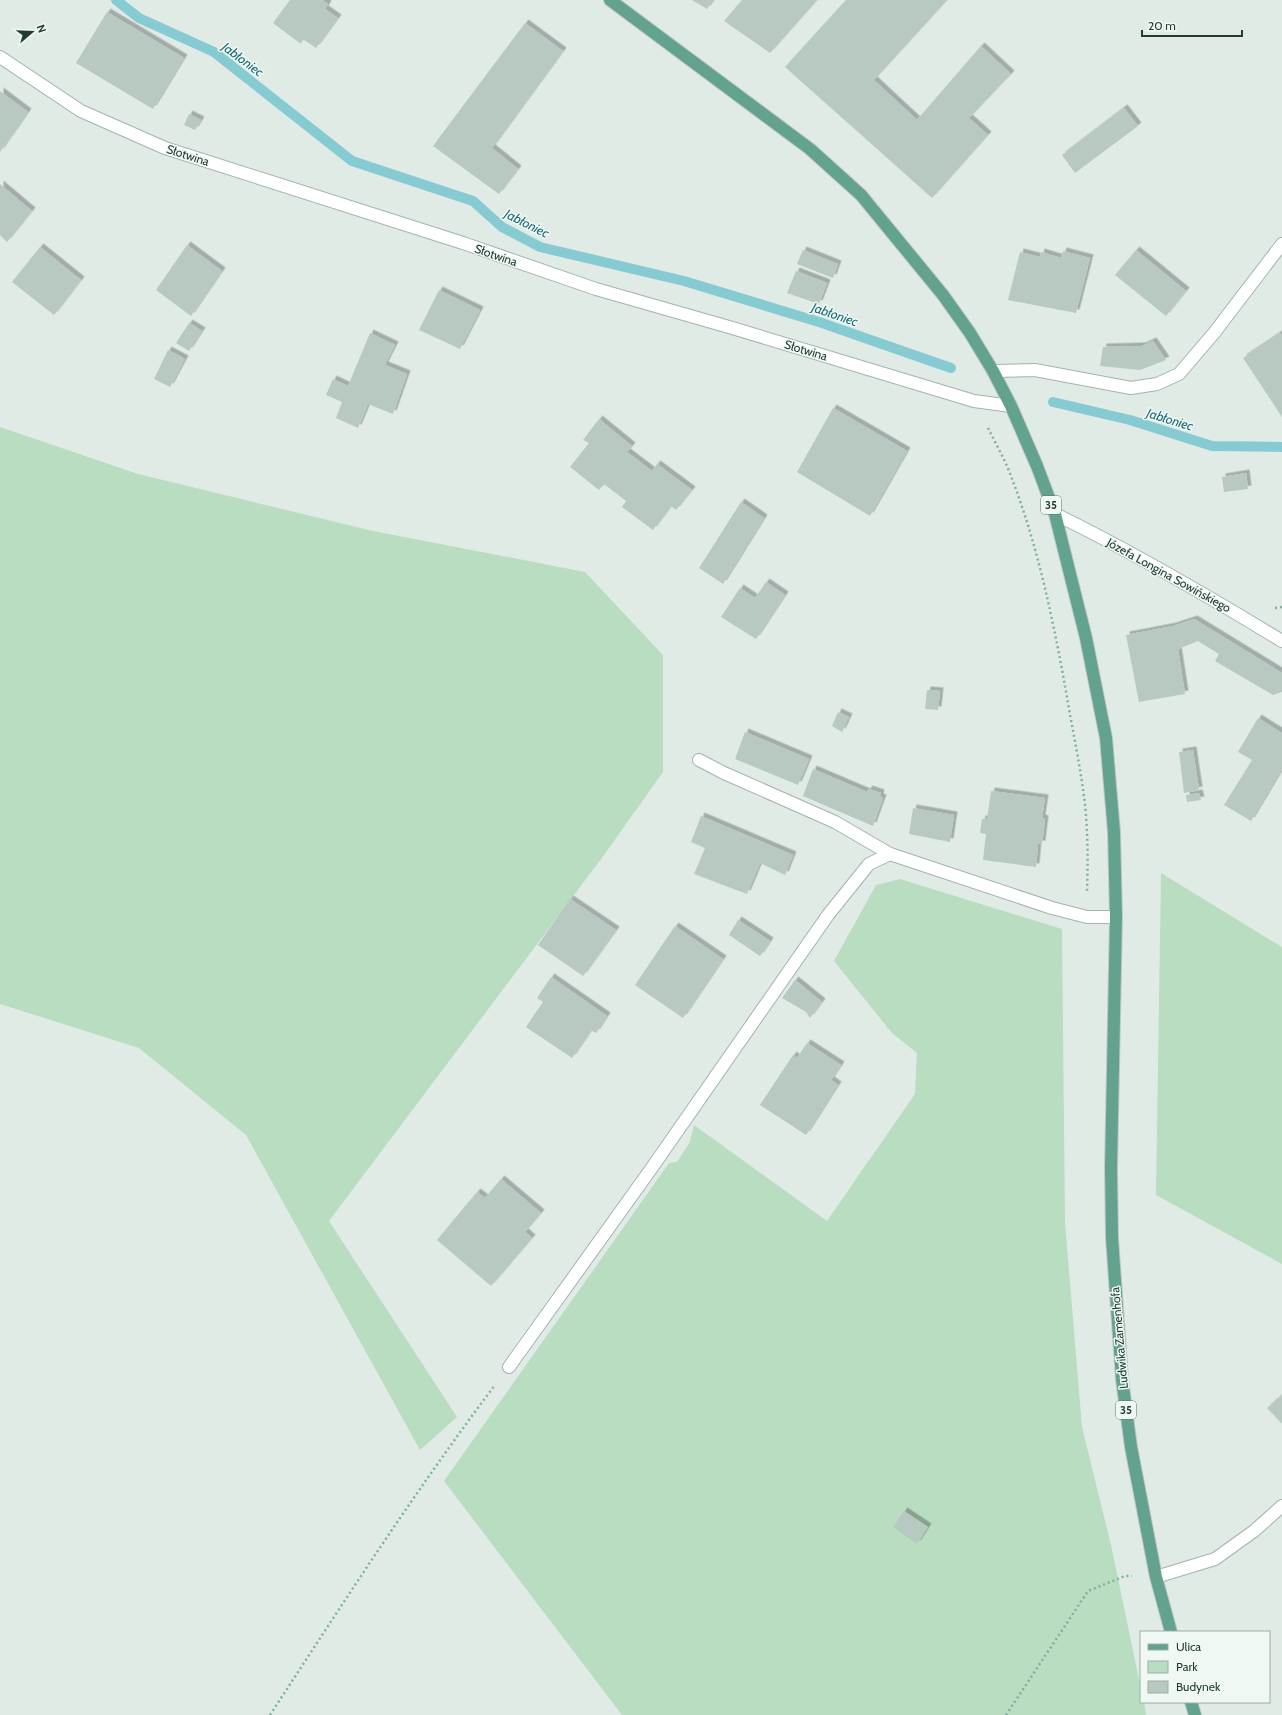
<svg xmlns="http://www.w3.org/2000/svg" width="1282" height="1715" font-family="Cabin,sans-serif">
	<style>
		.green { fill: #b8ddc0 }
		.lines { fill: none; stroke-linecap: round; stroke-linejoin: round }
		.stream { stroke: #86cad2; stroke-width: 10 }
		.building { fill: #b8c9c1; filter: url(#shadow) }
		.lane-casing { stroke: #a3b3ad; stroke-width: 14 }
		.street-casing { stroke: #a3b3ad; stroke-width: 14 }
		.primary-casing { stroke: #c1c8c6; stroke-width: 14 }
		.path { stroke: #7fb09f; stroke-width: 2.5; stroke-dasharray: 2 3; stroke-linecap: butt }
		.lane { stroke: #fff; stroke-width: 12 }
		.street { stroke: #fff; stroke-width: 12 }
		.primary { stroke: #63a28f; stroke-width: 12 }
		.labels { text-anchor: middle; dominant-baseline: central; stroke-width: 3; stroke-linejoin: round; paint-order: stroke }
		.shield { fill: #f0f8f4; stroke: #5e746d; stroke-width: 1 }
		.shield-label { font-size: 11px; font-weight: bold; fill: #203c33 }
		.street-label { font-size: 12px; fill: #203c33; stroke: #f0f8f4 }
		.water-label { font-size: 13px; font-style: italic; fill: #196d79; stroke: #f0f8f4 }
	</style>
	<defs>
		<filter id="shadow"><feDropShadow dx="3.5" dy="-3.5" stdDeviation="0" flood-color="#0004"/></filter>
	</defs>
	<rect width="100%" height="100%" fill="#e0ebe6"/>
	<!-- green -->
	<path class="green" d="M0,427L138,474L373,531L585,572L663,655V772L604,855L329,1221L457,1417L420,1450L246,1135L139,1048L0,1004Z
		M1161,873L1282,947V1264L1156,1195Z
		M900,879L1062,929L1065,1222L1082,1427L1111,1545L1141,1689V1702H1144L1146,1715H622L444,1481L669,1163L677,1162L690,1142L694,1125L827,1221L915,1094L917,1053L892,1033L834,961L876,885Z"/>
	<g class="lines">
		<!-- stream -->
		<path class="stream" d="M116,0L139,18L214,52L352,161L473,201L502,227L540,247L684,281L819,322L951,368
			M1053,402L1130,420L1212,446L1282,447"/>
	</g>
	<!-- building -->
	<path class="building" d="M290,0H322L328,4L325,9L338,18L316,48L303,39L301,44L273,23Z
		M692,0H713L707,9Z
		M742,0H817L770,53L724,21Z
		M846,0H947L874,80L917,120L981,46L1011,74L969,118L988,135L932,198L785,67Z
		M107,12L184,58L153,109L76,63Z
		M525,23L563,51L492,148L518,169L499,194L433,146Z
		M0,91L28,112L0,152Z
		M1124,108L1138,126L1075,173L1062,155Z
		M189,114L201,120L195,130L184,125Z
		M0,184L32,211L7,242L0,235Z
		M187,245L222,271L191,316L156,290Z
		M40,247L81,280L54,315L12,282Z
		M803,250L838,264L833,278L797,264Z
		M1136,250L1186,291L1166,316L1115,275Z
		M1063,251L1090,258L1076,313L1008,300L1020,252L1040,257L1041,252L1061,258Z
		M796,271L827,283L819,304L787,293Z
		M439,290L480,310L460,349L419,330Z
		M189,323L202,331L189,351L176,343Z
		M370,333L395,345L385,365L407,374L393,414L368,404L358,428L336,418L342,402L326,395L333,379L348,386Z
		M1280,333L1282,335V417L1243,358Z
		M1153,341L1166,360L1140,370L1100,366L1103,347L1142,346Z
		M168,350L185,359L170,387L154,379Z
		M833,408L907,451L870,516L797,472Z
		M599,419L632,446L627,452L652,471L657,464L692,490L676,510L671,506L653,530L622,507L626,501L604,484L599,490L570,467L589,443L583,440Z
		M1246,473L1248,489L1224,492L1222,477Z
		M741,502L764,518L723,584L699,568Z
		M766,582L785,595L756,639L721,617L740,588L755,598Z
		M1194,619L1282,673V692L1273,695L1215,661L1219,654L1198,641L1178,649L1185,694L1139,702L1126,635L1173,626Z
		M927,690L940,691L938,710L925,709Z
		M838,712L849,717L842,732L832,726Z
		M1258,718L1282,733V769L1251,821L1224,805L1252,760L1238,752Z
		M745,732L809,759L798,785L735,759Z
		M1193,750L1199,790L1184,793L1179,752Z
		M813,769L867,792L869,789L881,793L880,797L883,798L873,826L803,796Z
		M991,791L1045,798L1042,818L1045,819L1042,844H1038L1036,867L983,860L986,834L980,833L982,819H987Z
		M1199,793L1201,800L1187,802L1186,795Z
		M913,808L954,815L950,842L909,834Z
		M701,816L793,855L785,875L760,863L747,894L694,874L705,848L691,842Z
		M570,899L616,930L583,976L538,945Z
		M738,920L770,941L760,956L729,935Z
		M675,926L723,959L683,1018L635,985Z
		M551,977L607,1016L596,1033L591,1030L572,1058L526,1027L543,1002L537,998Z
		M795,980L822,1002L810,1018L806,1012L782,998Z
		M807,1043L841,1065L831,1080L838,1085L806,1135L760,1105L793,1055L797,1058Z
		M501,1179L541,1213L525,1232L532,1238L491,1286L437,1240L477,1192L485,1198Z
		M1282,1395V1424L1267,1408Z
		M904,1511L928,1527L917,1544L893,1527Z"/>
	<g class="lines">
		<!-- lane casing -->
		<g class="lane-casing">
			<path id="lane" d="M699,760L724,773L835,822L890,854
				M1156,1577L1215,1559L1254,1531L1282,1506"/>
		</g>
		<!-- street casing -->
		<g class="street-casing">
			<path id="street" d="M0,57L81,111L165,148L463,243L596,289L729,327L974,401L1011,406
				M993,371L1035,370L1131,388L1157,384L1179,374L1214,333L1282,244
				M1055,514C1133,552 1208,596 1282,641
				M509,1367L651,1169L828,915L869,864L890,854L1052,908L1087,917H1116"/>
		</g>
		<!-- primary casing -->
		<g class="primary-casing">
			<path id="primary" d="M610,0L810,149L861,195L943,295L970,333L993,371L1011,406L1037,466L1055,514L1086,638L1106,738L1114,832L1116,917L1111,1168L1112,1238L1122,1379L1131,1447L1156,1577L1171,1632
				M1191,1702L1195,1715"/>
		</g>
		<!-- path -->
		<path class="path" d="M988,428C994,440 1001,453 1007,466C1037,540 1053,619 1067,697C1073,733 1081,769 1085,805C1088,834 1088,863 1087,892
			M1275,608L1282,607
			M270,1715C343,1603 415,1491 495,1385
			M1006,1715L1088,1591L1125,1576H1132"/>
		<!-- lane -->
		<use href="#lane" class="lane"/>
		<!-- street -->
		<use href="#street" class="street"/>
		<!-- primary -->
		<use href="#primary" class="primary"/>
	</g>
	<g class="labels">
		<!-- shield labels -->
		<g class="shield">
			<rect x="1041" y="496" width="20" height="18" rx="3"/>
			<rect x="1116" y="1401" width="20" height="18" rx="3"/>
		</g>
		<g class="shield-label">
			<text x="1051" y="505">35</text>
			<text x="1126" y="1410">35</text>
		</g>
		<!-- street labels -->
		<g class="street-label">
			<text transform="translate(188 155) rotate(18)">Słotwina</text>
			<text transform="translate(496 255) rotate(19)">Słotwina</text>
			<text transform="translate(806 350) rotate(17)">Słotwina</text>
			<text transform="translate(1169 575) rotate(29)">Józefa Longina Sowińskiego</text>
			<text transform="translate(1119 1338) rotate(-95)">Ludwika Zamenhofa</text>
		</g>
		<!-- water labels -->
		<g class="water-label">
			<text transform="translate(243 59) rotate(37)">Jabłoniec</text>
			<text transform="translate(527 223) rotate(27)">Jabłoniec</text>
			<text transform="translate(835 314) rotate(19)">Jabłoniec</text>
			<text transform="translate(1170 419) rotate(17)">Jabłoniec</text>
		</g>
	</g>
	<!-- legend -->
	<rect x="1140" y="1631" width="130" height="72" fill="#f0f8f4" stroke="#9dada7"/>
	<rect x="1148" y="1644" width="20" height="6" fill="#63a28f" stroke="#9dada7"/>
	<text x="1176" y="1651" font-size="12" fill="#203c33">Ulica</text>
	<rect x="1148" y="1661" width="20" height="12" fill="#b8ddc0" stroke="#9dada7"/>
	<text x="1176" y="1671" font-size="12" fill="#203c33">Park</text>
	<rect x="1148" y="1681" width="20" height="12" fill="#b8c9c1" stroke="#9dada7"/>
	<text x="1176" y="1691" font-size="12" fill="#203c33">Budynek</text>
	<!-- north arrow -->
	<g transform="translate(32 32) rotate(71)" stroke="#f0f8f4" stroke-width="3" paint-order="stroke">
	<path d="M0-3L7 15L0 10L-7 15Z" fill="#203c33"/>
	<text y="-6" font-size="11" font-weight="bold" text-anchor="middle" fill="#203c33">N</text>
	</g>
	<!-- scale -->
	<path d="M1142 30v6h100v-6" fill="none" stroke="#203c33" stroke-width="2"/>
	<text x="1148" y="30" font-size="12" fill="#203c33" stroke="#f0f8f4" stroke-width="3" paint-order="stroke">20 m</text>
</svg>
